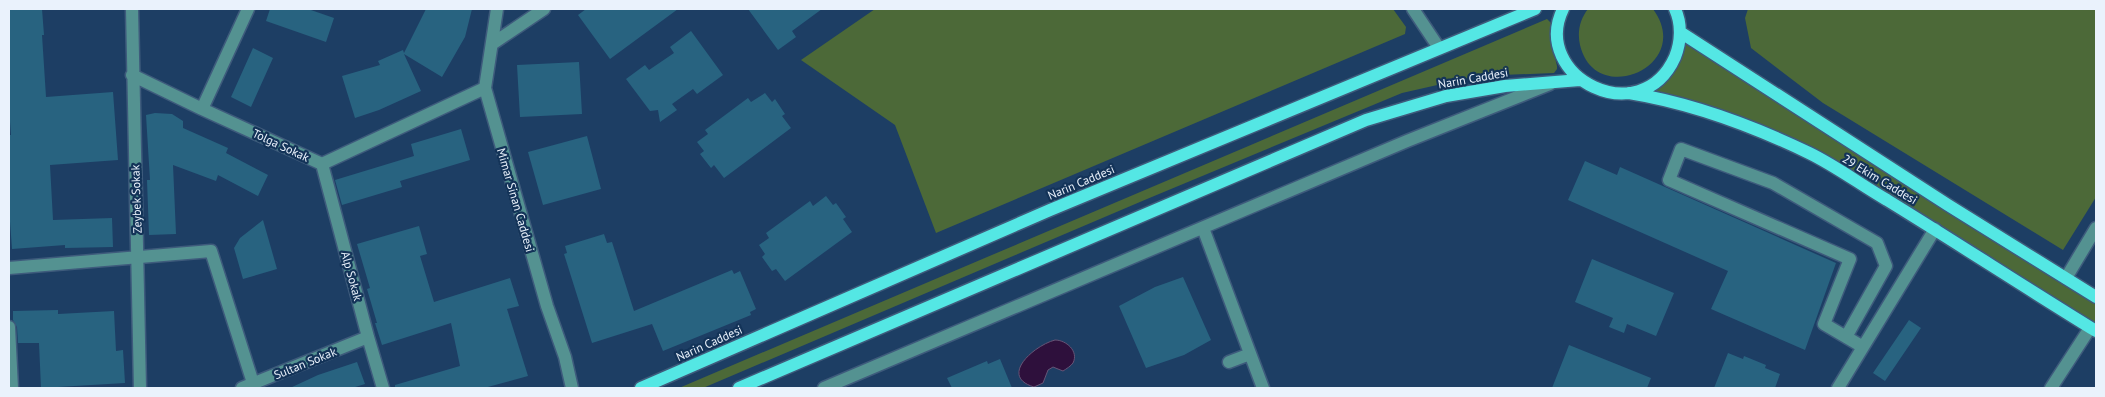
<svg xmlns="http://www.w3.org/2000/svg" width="2105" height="397" font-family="'PT Sans',sans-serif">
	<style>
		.green { fill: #4c6938 }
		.water { fill: #2e103c; stroke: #665476 }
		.building { fill: #286380 }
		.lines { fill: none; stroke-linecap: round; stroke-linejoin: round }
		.minor-casing { stroke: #3e5b7c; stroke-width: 15 }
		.major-casing { stroke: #3e5b7c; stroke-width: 15 }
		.minor { stroke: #549291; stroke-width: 12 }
		.major { stroke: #54e7e4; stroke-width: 12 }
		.labels { text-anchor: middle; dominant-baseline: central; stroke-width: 4.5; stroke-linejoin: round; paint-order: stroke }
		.street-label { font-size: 12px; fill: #eaf2fc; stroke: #133358 }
	</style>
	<rect width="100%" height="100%" fill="#1d3e64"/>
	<!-- green -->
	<path class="green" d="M875,9H1393L1406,27L1405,34L936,233L895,125L801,60Z
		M1588,9H1653C1695,66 1595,109 1580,45C1577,32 1580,19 1588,9Z
		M1748,9H2096V197L2063,250L1823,103L1751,48L1745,18Z
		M1547,19L1551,23V41L1557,66V69L1554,73L1477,76L1402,93L1147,199L703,388H679Z
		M1685,41L2096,302V325L1812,148L1700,103L1653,90L1675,69Z"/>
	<!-- water -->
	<path class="water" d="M1055,340C1066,340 1079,351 1073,363C1071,366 1066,369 1063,371L1053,367L1048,370L1043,383L1034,387C998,376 1035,345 1055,340Z"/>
	<!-- building -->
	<path class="building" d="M9,9H42L44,35H42L46,97L113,92L118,160L50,165L53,220L112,218L113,247L65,248V245L12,249L9,208V135H11L9,108Z
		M270,9H308L334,18L326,42L266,21Z
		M426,9H472L465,37L442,77L404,54L421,91L379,110L355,118L342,76L380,65L378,61L403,50L404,53Z
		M586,9H678L610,59L578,15Z
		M748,9H822L792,31L796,37L778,50Z
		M691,31L723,75L697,94L693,89L672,104L677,110L660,122L658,110L650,111L626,79L645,65L649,70L674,53L670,47Z
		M253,48L273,58L251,107L231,97Z
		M579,62L582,114L520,117L517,65Z
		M765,93L772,102L775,99L785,114L782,116L791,128L724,178L714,165L711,168L700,154L704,151L697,142L708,134L705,130L748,98L751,102Z
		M155,113L172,114L183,121V128L228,148L226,153L268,175L258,196L218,175L216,181L173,165L176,234L149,235L147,180H150L146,115Z
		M461,129L470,160L400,181L402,187L342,205L335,180L414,156L411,144Z
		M587,136L601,189L543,205L528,152Z
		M1585,161L1617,175L1620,167L1836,263L1805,350L1711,309L1728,271L1568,200Z
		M826,196L833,205L836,203L846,217L843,219L852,232L785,281L776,269L772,271L762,257L765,254L759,245L769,238L766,233L810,201L813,206Z
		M263,220L277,269L243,279L234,248L240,238Z
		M419,226L427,254L420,256L434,302L510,278L519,306L507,309L528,376L484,388H395V385L460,366L451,323L382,345L375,323H377L367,289L370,288L357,244Z
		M604,234L607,243L612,242L634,311L732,270L734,274L740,271L756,309L750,312L751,315L663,351L652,324L592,343L564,254L567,253L565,246Z
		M1592,259L1674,293L1656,336L1627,324L1624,333L1609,327L1613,318L1575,302Z
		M1183,277L1211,340L1184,355L1146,368L1119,306L1155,287Z
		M58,310V314L114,311L116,351L123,350L125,383L41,388L39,343H18L17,327L13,320V311Z
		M1909,320L1921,328L1885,381L1873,373Z
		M1569,345L1651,378L1647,388H1552Z
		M1728,353L1743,359L1744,356L1766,365L1765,368L1780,374L1775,388H1714Z
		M1000,359L1012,388H952L947,378L987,361L988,364Z
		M357,362L365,384L352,388H290L318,375Z"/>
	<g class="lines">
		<!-- minor casing -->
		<g class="minor-casing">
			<path id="minor" d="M132,9L140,388
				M497,9L485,88L547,306L565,357L572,388
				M1413,9L1439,48
				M492,44L544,9
				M132,75L202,109L322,164L485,88
				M202,109L248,9
				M322,164L368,337L383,388
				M1203,228L1263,388
				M9,268L211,251L253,383
				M2066,278L2096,228
				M9,327L12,388
				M1846,337L1886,266L1877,243L1773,183L1681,149L1669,180L1850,259L1824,324L1863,347
				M1229,362L1250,354
				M242,388L368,337
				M824,388L1407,141L1550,84
				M1838,388L1935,229
				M2051,388L2090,328"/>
		</g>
		<!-- major casing -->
		<g class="major-casing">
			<path id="major" d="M1563,9C1530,77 1641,133 1675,57C1681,42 1682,24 1675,9
				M1680,32L1948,205L2096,297
				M1629,93C1691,103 1753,126 1809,153C1836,166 1861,185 1887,200C1957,243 2026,288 2096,331
				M641,388L1050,210L1535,9
				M739,388L1366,120L1446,96L1505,86L1580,80"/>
		</g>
		<!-- minor -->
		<use href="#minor" class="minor"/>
		<!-- major -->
		<use href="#major" class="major"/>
	</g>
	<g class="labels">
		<!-- street labels -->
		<g class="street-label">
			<text transform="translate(1473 78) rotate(-10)">Narin Caddesi</text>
			<text transform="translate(281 145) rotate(25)">Tolga Sokak</text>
			<text transform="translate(1880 179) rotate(31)">29 Ekim Caddesi</text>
			<text transform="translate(1081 182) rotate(-23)">Narin Caddesi</text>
			<text transform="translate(136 199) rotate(-92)">Zeybek Sokak</text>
			<text transform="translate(516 200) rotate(74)">Mimar Sinan Caddesi</text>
			<text transform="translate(352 276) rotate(75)">Alp Sokak</text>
			<text transform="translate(709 343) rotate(-24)">Narin Caddesi</text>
			<text transform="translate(305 363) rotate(-22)">Sultan Sokak</text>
		</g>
	</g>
	<!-- border -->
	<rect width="2105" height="397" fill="none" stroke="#eaf2fc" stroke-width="20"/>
</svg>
